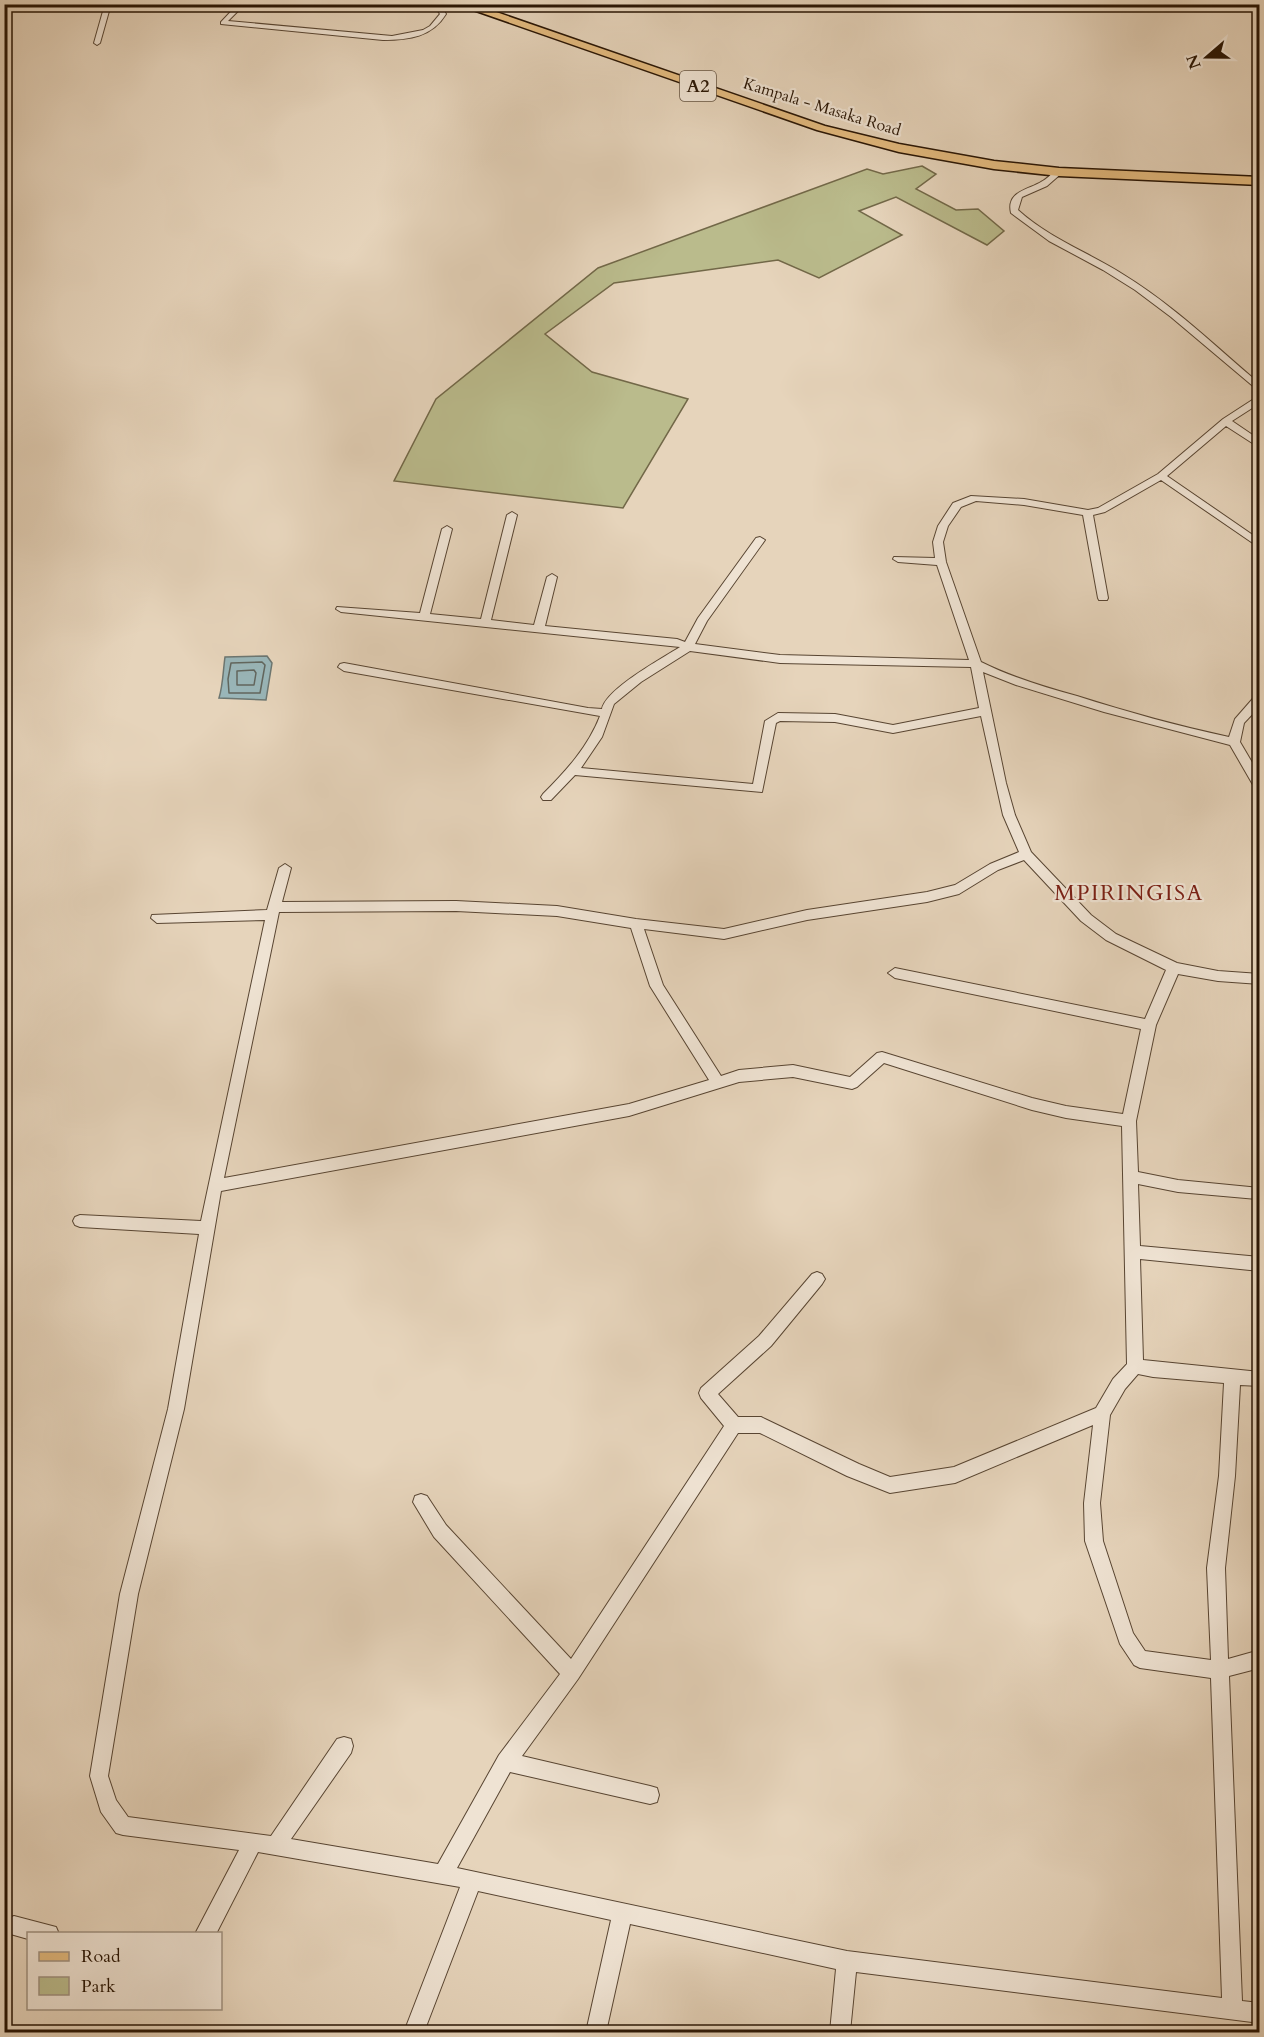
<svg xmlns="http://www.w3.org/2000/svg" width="1264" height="2037" font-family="Cardo,serif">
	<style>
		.green { fill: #babb8c; stroke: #726848; stroke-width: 1.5 }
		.water { fill: #99b6b9; stroke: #6c7671; stroke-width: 1.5 }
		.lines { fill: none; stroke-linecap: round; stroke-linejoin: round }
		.shore { stroke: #61665e; stroke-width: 1.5 }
		.street-casing { stroke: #584532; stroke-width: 2 }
		.primary-casing { stroke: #291504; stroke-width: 3 }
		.street { fill: #efe3d3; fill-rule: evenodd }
		.primary { fill: #e3ba7e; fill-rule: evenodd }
		.labels { text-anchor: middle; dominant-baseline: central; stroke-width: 4.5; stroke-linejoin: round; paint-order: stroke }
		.far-street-label { font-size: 16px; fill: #291504; stroke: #efe3d3 }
		.shield { fill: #efe3d3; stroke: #645342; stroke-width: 1.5 }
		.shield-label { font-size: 18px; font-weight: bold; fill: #291504 }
		.quarter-label { font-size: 22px; letter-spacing: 1.5px; fill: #7a1f14; stroke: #efe3d3 }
	</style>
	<rect width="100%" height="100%" fill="#e6d4bb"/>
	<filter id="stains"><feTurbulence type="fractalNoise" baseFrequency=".00333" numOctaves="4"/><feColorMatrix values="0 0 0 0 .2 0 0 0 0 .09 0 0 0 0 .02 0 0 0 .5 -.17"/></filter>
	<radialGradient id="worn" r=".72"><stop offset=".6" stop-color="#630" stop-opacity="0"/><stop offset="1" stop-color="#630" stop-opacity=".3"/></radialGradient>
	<!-- green -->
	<path class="green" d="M922,166L936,174L916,189L956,210L978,209L1004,231L987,245L896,197L859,211L902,235L819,278L778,260L614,283L545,334L592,372L688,399L623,508L394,481L436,399L598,268L867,169L883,174Z"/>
	<!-- water -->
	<path class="water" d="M267,656L272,663L266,700L219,698C223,685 223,671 225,657Z"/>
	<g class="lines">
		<!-- shore -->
		<path class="shore" d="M262,662L265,665L260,693H229L228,679L231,663Z
			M254,670L256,673L254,685H237V671Z"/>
		<!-- street casing -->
		<g class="street-casing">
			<path id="street" d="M4,4H8L4,8Z
				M105,4H111L100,43L97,45L94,43Z
				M197,4H203V6L200,8Z
				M238,4H245L228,21L392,36L423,30L430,26L440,14L433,4H440L446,14C432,37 409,40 383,40L221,24V22Z
				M1056,170L1063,172L1047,186L1022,197L1018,210C1050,239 1088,252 1124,275C1173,305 1215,346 1260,384V392L1171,317L1135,290L1103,270L1049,241L1011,213C1006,192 1027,190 1041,182C1047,179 1051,174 1056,170Z
				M1260,395V403L1232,421L1260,440V448L1226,426L1167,476L1260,540V548L1161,480L1105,512L1093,515L1108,598L1107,600H1099L1098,598L1083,515L1024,505L976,501L961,507L948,526L943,542L946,562L981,662C1011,677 1044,687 1077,696C1127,712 1178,726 1229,737L1235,719L1256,695L1260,694V706L1244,723L1240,742L1260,776V791L1256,790L1230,745L1104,712L1016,685L983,672L1006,783L1015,815L1031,852L1091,915L1116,934L1177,963L1218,971L1260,974V984L1218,981L1178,974L1156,1025L1136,1121L1138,1172L1178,1180L1260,1188V1198L1257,1199L1178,1192L1138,1184L1140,1246L1260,1257V1271L1140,1259L1143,1360L1260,1372V1386L1240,1385L1235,1476L1225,1568L1228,1659L1260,1650V1668L1229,1676L1242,2001L1260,2003V2023L856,1972L850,2032H830L836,1969L630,1924L606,2032H586L611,1920L478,1891L424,2032H404L460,1887L258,1852L216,1934H195L239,1850L123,1835L116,1833L101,1812L90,1776L120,1594L168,1409L199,1234L80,1227L75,1225L73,1221L75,1217L80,1215L201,1221L265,920L157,923L151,918L152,915L267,910L279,868L285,864L291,868L282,902L456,901L557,906L636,919L724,929L807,910L927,892L955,885L990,864L1019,852L1003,815L981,716L893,733L835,722L780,721L776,723L762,792L575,775L551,800H543L541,797L543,794C566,771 588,747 600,716L344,671L338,667L340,664L344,663L588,708L602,709C606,689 661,659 680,647L341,612L336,609L337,607L420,613L442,529L447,526L452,529L430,614L481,619L507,515L512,512L517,515L491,620L534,625L547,577L552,574L557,577L545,626L677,639L685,642L698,618L756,538L760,537L765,540L707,621L695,644L780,655L969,660L937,565L898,562L893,559L894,557L935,558L933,542L938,526L953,503L971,496L1024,499L1088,510L1098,508L1158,474L1223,419ZM690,651L780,663L971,667L979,708L893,725L835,714L778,713L765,721L753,784L581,768L602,737L614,704L641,682ZM1024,860L1081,921L1106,940L1166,970L1145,1019L895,968L888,973L895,978L1141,1029L1123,1114L1066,1106L1032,1098L882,1052L877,1053L850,1077L793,1065L739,1070L721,1076L663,985L644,929L724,939L807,920L927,902L959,894L998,870ZM456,911L557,916L631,928L650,986L709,1080L629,1104L224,1178L279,912ZM884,1063L1032,1110L1066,1118L1122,1126L1127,1364L1113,1379L1096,1408L954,1467L890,1477L859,1464L767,1420L761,1417H738L718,1394L771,1346L822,1284L825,1279L822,1274L817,1272L812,1274L759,1336L701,1388L699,1393L701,1398L724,1426L571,1659L446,1525L427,1496L421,1494L415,1496L413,1502L434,1537L560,1674L499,1755L438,1864L291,1839L351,1753L353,1746L351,1739L344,1737L337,1739L271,1836L128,1817L116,1800L108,1776L138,1594L184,1409L221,1191L629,1116L739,1082L793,1077L852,1089L857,1087ZM1138,1374L1153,1377L1224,1383L1219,1476L1207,1568L1211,1660L1145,1651L1133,1633L1103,1541L1100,1503L1110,1415L1125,1389ZM1093,1425L1084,1503L1085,1541L1120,1644L1134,1665L1140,1668L1211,1678L1222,1998L847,1951L457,1868L510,1772L650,1804L657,1802L659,1795L657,1788L650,1786L522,1756L578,1679L738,1433H760L847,1476L890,1493L955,1483Z
				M14,1916L56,1927L59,1934H28V1939L7,1933L4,1927L7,1919Z"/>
		</g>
		<!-- primary casing -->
		<g class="primary-casing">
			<path id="primary" d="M456,4H473L825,126L899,144L994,161L1059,168L1260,177V185L1059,176L994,169L899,152L817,130Z"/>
		</g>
		<!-- street -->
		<use href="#street" class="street"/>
		<!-- primary -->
		<use href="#primary" class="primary"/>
	</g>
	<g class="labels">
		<!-- far-street labels -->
		<g class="far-street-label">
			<text transform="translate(822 107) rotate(17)">Kampala - Masaka Road</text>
		</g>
		<!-- shield labels -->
		<rect class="shield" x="680" y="71" width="36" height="30" rx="4.5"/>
		<g class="shield-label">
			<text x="698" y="86">A2</text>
		</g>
		<!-- quarter labels -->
		<g class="quarter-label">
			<text x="1129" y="893">MPIRINGISA</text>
		</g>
	</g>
	<!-- margin -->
	<rect width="1264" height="2037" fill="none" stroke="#e6d4bb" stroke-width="24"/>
	<rect x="6" y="6" width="1252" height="2025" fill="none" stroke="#291504" stroke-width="3"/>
	<rect x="12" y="12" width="1240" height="2013" fill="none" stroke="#291504" stroke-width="1.5"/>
	<!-- legend -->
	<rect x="27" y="1932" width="195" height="78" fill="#efe3d3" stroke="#a09180" stroke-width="1.5"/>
	<rect x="39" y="1952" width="30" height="9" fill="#e3ba7e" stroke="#a09180" stroke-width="1.5"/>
	<text x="81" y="1962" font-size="18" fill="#291504">Road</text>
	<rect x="39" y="1977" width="30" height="18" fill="#babb8c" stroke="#a09180" stroke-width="1.5"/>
	<text x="81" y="1992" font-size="18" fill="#291504">Park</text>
	<!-- north arrow -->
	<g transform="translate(1207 57) rotate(250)" stroke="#efe3d3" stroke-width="4.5" paint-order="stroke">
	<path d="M0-4.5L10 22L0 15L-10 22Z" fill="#291504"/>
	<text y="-9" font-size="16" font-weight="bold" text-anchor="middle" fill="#291504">N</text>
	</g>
	<rect width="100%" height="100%" filter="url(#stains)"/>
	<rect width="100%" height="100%" fill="url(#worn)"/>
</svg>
